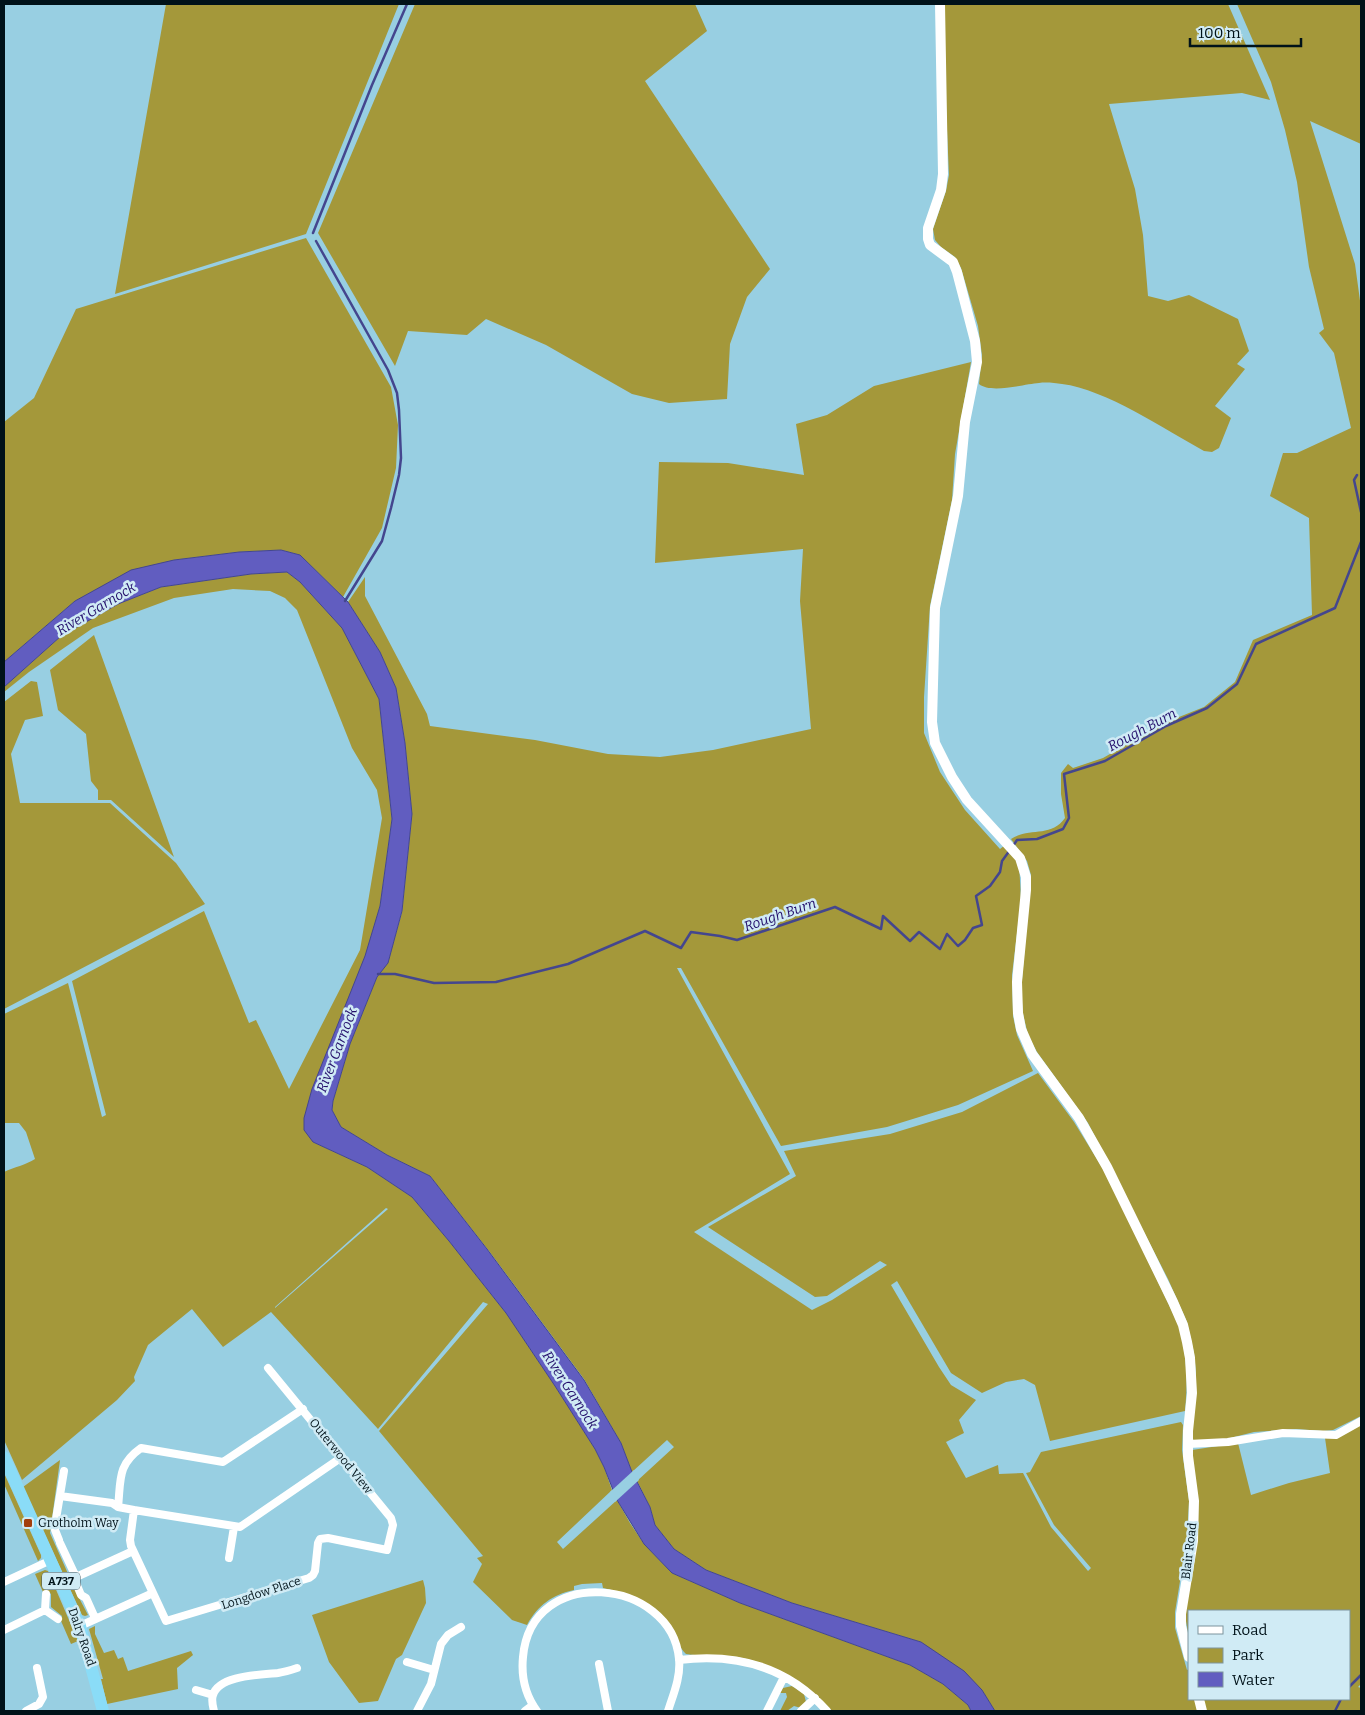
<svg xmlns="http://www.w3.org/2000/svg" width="1365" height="1715" font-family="Bitter,serif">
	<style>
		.green { fill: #a4983a; fill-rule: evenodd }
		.water { fill: #615dc0; stroke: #44468e }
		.pier { fill: #98cfe2 }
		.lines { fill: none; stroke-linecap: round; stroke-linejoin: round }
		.stream { stroke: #44468e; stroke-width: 2.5 }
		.minor { stroke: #fff; stroke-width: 8 }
		.tertiary { stroke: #fff; stroke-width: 10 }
		.trunk { stroke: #8adcf7; stroke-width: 12 }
		.poi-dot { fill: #a33f0d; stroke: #d0ebf5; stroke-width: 2 }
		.labels { text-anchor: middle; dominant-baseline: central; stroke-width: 5; stroke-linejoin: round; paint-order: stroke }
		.shield { fill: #d0ebf5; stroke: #3e535b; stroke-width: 1 }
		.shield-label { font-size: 11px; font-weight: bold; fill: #001219 }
		.street-label { font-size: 12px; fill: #001219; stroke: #d0ebf5 }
		.poi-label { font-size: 12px; fill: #001219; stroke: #d0ebf5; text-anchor: start }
		.water-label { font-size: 14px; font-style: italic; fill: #24106c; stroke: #d0ebf5 }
	</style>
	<rect width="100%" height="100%" fill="#98cfe2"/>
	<!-- green -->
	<path class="green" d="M166,4H399L306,234L115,294Z
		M415,4H695L707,31L645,81L770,269L747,297L730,344L727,399L669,403L632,394L546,345L486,319L467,335L408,331L395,366L318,233Z
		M945,4H1228L1270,100L1242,93L1109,104L1135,189L1143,235L1148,296L1168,301L1189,295L1238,319L1249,351L1237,364L1245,369L1215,406L1231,418L1219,448L1212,452L1204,451C1166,430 1105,389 1062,384C1055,383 1046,382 1039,383C1024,384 991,394 979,384L982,355L978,326L961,268L955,257L941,247L935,240L933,229L946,191L949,175L944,62Z
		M1237,4H1361V144L1310,121L1355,264L1361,308V1416L1333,1430L1323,1431L1296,1429L1254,1432L1226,1439L1194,1441L1192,1437L1196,1373L1194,1353L1187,1322L1168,1279L1088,1123L1037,1052L1028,1035L1023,1014L1021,991L1031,875L1027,861L1011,839C1029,827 1051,838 1065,818L1061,794V773L1068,764L1073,768L1103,758L1164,723L1204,707L1235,682L1253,640L1312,615L1309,518L1270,496L1283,453H1297L1351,428L1334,353L1319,333L1324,329L1309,267L1297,182L1285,130L1271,82Z
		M306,238L391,387L398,425L396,468L382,528L343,597L300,555L281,550L239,552L174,560L75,601L4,662V422L34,398L76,309Z
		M971,362L955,454L952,500L930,606L924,697V733L940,772L965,810L1000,849L1005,845L1019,862L1021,900L1012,975L1013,1016L1017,1035L1033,1071L958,1105L887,1127L781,1146L681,968H677L790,1174L694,1232L812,1310L832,1300L887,1265L880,1261L827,1296L815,1297L708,1227L796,1176L784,1151L890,1134L962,1112L1038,1073L1074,1122L1108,1177L1179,1326C1187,1356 1188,1380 1185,1411L1050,1441L1035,1385L1024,1379L1006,1382L982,1393L951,1373L897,1281L891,1285L939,1367L951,1385L976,1400L959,1420L964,1433L946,1442L966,1478L998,1465L999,1474L1023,1473L1051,1527L1088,1571L1091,1568L1054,1525L1026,1473L1030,1472L1041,1452L1181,1422L1183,1425L1182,1450L1189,1501L1187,1538L1175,1612V1628L1187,1670L1189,1669V1699H1349V1611H1189V1639L1185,1615L1192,1450L1238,1443L1251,1495L1289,1483L1330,1473L1325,1438L1361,1424V1684L1358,1687L1361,1688V1711H995L982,1690L921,1642L792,1603L706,1570L674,1549L655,1525L650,1507L637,1481L674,1447L667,1440L632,1472L621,1443L584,1379L489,1251L430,1176L387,1155L341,1127L332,1110L333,1101L350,1044L377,977L388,962L402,912L412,814L405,743L396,688L380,652L348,602L365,577V596L427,714L430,726L535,740L608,754L660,757L713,750L811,729L800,601L803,549L655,563L659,462L728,463L804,475L796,424L827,415L874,386Z
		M287,572L300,582L342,628L379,699L392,819L380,906L313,1142L367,1167L412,1197L449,1241L506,1313L555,1386L595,1449L604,1467L612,1490L557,1542L563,1549L617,1500L630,1523L644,1544L672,1573L740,1603L910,1665L943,1684L968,1705L971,1711H832C805,1684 775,1663 736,1657C719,1654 702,1657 686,1654C679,1648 677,1638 672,1630C655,1601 634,1595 603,1588L602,1583L582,1584L574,1586V1590C552,1595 538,1605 527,1625L512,1620L473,1582L482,1564L477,1558L483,1556L379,1431L488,1304L483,1302L378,1429L271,1312L223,1347L192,1309L148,1345L134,1377L135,1381L117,1400L22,1480L4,1440V1172C14,1167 26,1165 35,1159L26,1132L19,1123H4V1014L68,983L102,1117L106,1115L72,981L204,911L249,1023L256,1020L289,1089L360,950L382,818L377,790L352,748L297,610L285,598L270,591L233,589L174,598L93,628L29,672L4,692V687L61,636L118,604L161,587L251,574ZM386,1208L388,1209L275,1308V1307Z
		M94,635L174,857L111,800H98V790L91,781L86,734L58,710L50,670Z
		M31,681L37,682L43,716L25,720L11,754L20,803H110L176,863L205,904L4,1009V702Z
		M60,1460L50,1533L77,1594L88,1615L85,1616L82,1615L23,1487Z
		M4,1473L41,1555V1558L38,1561L4,1484Z
		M45,1570L48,1571L78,1641L71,1644L61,1621L62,1616L51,1607V1594L48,1591L43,1592L35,1574Z
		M423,1580L425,1588L426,1603L402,1655L396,1659L378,1701L359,1703L329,1662L312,1615Z
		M95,1626V1634L104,1653L114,1650L118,1659L123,1657L128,1671L191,1651L193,1655L177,1668L178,1689L107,1704L101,1679H103L89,1629Z
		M792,1686L804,1694L806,1702L801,1708L794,1706L787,1711H780L787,1697L786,1693H780L783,1688Z"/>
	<!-- water -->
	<path class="water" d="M281,550L300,555L348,602L380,652L396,688L405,743L412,814L402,911L388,963L377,977L350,1044L333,1101L332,1110L341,1127L387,1155L430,1176L487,1249L584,1380L621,1443L632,1472L650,1507L655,1525L674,1549L706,1570L792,1603L921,1642L964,1671L982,1690L995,1711H971L968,1705L943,1684L910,1665L740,1603L672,1573L644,1544L617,1500L604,1467L595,1449L555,1386L506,1313L449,1241L412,1197L367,1167L313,1142L304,1130V1118L312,1089L365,956L380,906L392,819L379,699L342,628L300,582L287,572L251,574L161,587L118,604L61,636L4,687V662L75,601L131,570L174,560L239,552Z"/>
	<!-- pier -->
	<path class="pier" d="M634,1470L639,1480L615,1502L610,1492Z"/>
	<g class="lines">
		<!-- stream -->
		<path class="stream" d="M313,233L372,85L407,4
			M316,241L388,370L397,393L399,410L401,458L399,475L391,508L382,541L345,601
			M1357,475L1354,480L1361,512
			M1013,846L1017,840L1037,839L1063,829L1069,818L1064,774L1105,761L1166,726L1207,708L1237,684L1256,644L1335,608L1361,542
			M378,974H395L434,983L496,982L568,964L645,931L681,948L691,932L720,936L737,940L835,907L881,929L883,916L910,941L919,932L940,949L947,934L958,946L965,940L973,928L982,925L976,896L990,886L1000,872L1002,861L1010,850
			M1349,1687L1361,1675
			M1335,1711L1341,1699"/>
		<!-- minor -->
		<path class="minor" d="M1188,1444L1228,1442L1283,1433L1336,1435L1361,1421
			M60,1496L112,1503L118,1507L134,1510L130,1540L131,1546L153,1593L80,1626
			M118,1507C121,1480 117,1465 141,1448L223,1462L303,1409
			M134,1510L240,1527L342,1457
			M59,1540L55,1530V1525L64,1471
			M60,1543L76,1577
			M229,1558L234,1527
			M4,1582L51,1560
			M153,1593L166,1621L309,1578L313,1575L315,1571L318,1543L320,1539L328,1538L387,1550L393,1525L391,1518L268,1368
			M46,1594L45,1610L58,1619
			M95,1618L86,1598L81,1595L74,1578L133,1551
			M4,1630L45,1610
			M679,1660C736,1653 788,1667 827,1711
			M407,1662L434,1670
			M599,1664L608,1711
			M196,1690L213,1695
			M26,1711L39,1704L43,1697L37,1668
			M214,1711C213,1707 211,1700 213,1695C219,1675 261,1675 278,1673C284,1672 291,1670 297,1668
			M417,1711L431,1684L441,1644L448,1635L461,1627
			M525,1711L533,1705
			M537,1711C526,1696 521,1677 523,1657C531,1563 672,1578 679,1659C681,1677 673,1695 668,1711
			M767,1711L784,1677
			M801,1711L815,1698"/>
		<!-- tertiary -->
		<path class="tertiary" d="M940,4L943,174L941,190L928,228V239L930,245L953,262L957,272L975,341L977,362L965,422L958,496L935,608L932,722L935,743L952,777L967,800L1020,858L1026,877V890L1017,982L1018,1013L1021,1029L1032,1054L1079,1118L1107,1167L1173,1302L1183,1325L1187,1342L1190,1358L1192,1393L1188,1431V1456L1194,1501L1193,1541L1181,1614V1626L1189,1657
			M1199,1699L1202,1711"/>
		<!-- trunk -->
		<path class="trunk" d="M4,1457L80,1626L103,1711"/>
	</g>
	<!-- markers -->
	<rect class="poi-dot" x="23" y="1518" width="10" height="10" rx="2.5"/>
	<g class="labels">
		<!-- shield labels -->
		<rect class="shield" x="42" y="1572.5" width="38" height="17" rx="4"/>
		<g class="shield-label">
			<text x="61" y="1581">A737</text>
		</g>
		<!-- street labels -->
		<g class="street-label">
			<text transform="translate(341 1456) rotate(51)">Outerwood View</text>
			<text transform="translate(1189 1551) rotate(-83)">Blair Road</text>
			<text transform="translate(261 1593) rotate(-18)">Longdow Place</text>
			<text transform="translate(82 1637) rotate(71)">Dalry Road</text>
		</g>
		<!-- poi labels -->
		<g class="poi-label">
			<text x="38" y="1523">Grotholm Way</text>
		</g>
		<!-- water labels -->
		<g class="water-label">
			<text transform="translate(96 609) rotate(-31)">River Garnock</text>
			<text transform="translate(1142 730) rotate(-28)">Rough Burn</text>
			<text transform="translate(780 915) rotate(-19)">Rough Burn</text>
			<text transform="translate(337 1050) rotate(-69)">River Garnock</text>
			<text transform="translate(570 1390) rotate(57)">River Garnock</text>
		</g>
	</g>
	<!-- border -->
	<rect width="1365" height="1715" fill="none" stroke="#001219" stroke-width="10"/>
	<!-- legend -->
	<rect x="1188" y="1610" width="162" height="90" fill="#d0ebf5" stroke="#7d949d"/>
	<rect x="1198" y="1626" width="25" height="8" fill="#ffffff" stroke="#7d949d"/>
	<text x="1232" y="1635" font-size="15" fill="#001219">Road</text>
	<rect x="1198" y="1648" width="25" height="15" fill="#a4983a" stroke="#7d949d"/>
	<text x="1232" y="1660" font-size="15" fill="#001219">Park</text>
	<rect x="1198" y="1672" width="25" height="15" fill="#615dc0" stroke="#7d949d"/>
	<text x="1232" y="1685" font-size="15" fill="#001219">Water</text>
	<!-- scale -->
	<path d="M1190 38v8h111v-8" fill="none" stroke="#001219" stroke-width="2.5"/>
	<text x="1198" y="38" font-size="15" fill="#001219" stroke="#d0ebf5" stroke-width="4" paint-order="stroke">100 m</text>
</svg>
